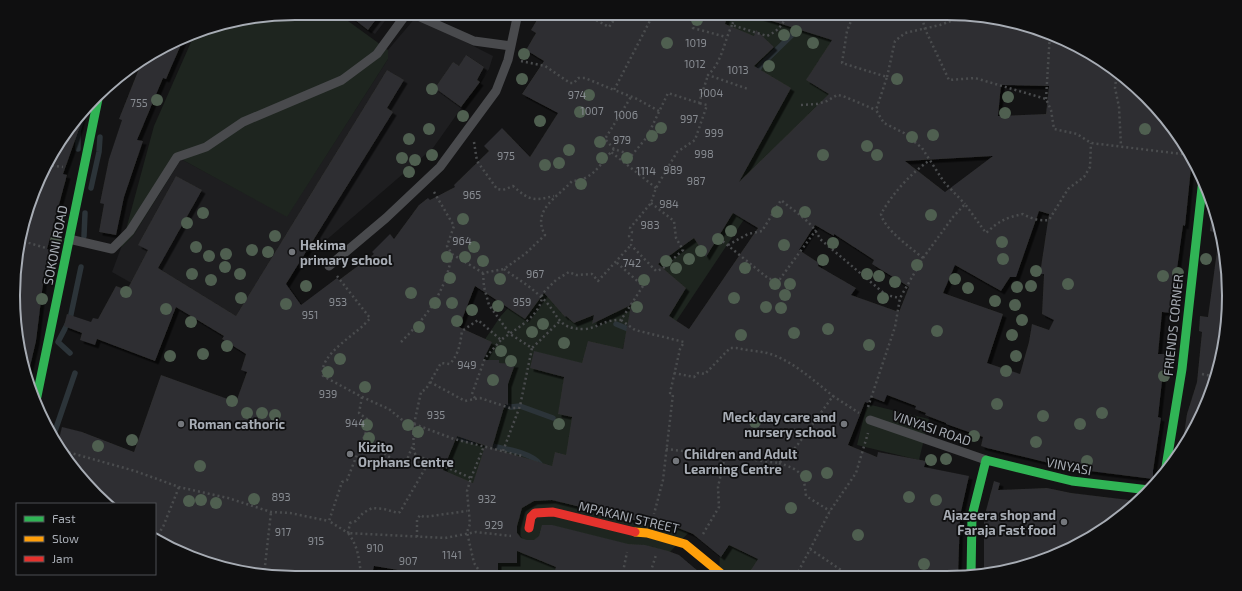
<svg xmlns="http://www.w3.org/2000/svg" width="1242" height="591" font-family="'Exo 2',sans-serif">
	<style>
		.built { fill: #1e1e20 }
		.green { fill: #1e251f }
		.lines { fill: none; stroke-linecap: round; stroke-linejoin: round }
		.stream { stroke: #2c3439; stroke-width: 5.5 }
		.building { fill: #2f2f30; fill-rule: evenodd; filter: url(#shadow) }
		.path { stroke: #4a4c4e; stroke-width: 2.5; stroke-dasharray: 2 3; stroke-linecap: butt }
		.lane { stroke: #494a4d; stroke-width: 9 }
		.fast { stroke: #30b455; stroke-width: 9 }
		.slow { stroke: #ff9f0a; stroke-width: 9 }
		.jam { stroke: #e5322d; stroke-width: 9 }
		.tree { fill: #4f5f50 }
		.poi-dot { fill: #74777c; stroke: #0f0f10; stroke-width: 1.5 }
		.labels { text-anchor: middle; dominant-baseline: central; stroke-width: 3.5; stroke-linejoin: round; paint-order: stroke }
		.number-label { font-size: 11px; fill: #898d93 }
		.street-label { font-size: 13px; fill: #a7acb4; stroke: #0f0f10 }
		.poi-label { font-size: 13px; font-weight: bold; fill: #a7acb4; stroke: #0f0f10; text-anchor: start }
		.rim { fill: none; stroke: #a7acb4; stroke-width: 2 }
	</style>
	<defs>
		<filter id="shadow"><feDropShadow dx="3.5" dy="3.5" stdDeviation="0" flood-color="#0009"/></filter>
	</defs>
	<rect width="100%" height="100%" fill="#141415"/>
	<!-- built -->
	<path class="built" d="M346,13H391L375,34Z
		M416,17L493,56L489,69L433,148L324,242L301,254L263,315L211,328L112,272L121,248L133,236L181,159L287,216L388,59V50Z"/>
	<!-- green -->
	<path class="green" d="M295,13H337L388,50V59L287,217L181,159L133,236L121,248L154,126L195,33L204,28Z
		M660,13H858L856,58L791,149L663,341L627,333L614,380L730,443L769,571L773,576H719L722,498L668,554L582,577L412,578L416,442L500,317L653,144Z
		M867,404L929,419L919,460L857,445Z"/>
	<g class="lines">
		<!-- stream -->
		<path class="stream" d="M756,75L760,66L794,33H796
			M78,149V131L85,109
			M91,188L99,152L100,137
			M84,236L85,213
			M616,324L633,331
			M70,353L58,342L70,319L81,267
			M498,403L511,407L520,406L553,418
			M54,434L75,373
			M450,435L474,441
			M487,445C503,449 529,451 540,464"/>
	</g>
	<!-- building -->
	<path class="building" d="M346,13H381L368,30Z
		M541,13H728L725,24L754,36L756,30L774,47L754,66L791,88L739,182L829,94L806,80L832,40L756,16V13H947L955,14V19L975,16L1002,18L1044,31V34L1059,37L1104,61L1146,96L1182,139L1192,158L1185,226L1183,225L1171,313L1162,312L1158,354H1165L1158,417L1161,418L1153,471V479L1074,469L987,448L981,446L983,437L946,424V423L925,415L926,413L915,409L916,406L887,395L884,402L871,397L868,403L865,402L848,445L877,457L878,452L926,461L924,467L969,476L960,516L958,576H747L758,559L729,545L721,557L693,534L676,527L650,521L633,520L552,500L534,501L522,508L517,526V533L521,538L527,540H534L539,536L542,525H552L628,544L645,545L668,551L679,555L705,577H553L556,567L517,551V563H498V577L422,578V574L374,566L372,574L352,570V578L298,576V578H295L240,573L187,556L155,539V504H106L96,495L58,443L62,427L82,432L134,452L161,375L236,402L247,372L241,370L246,354L222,339L224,336L176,307L155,361L97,339L95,345L80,340L82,333L64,326L67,314L91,322L93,318L98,319L116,286L127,290L148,250L138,245L176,176L202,190L158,268L236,316L387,70L404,80L387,108L393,112L286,284L301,305L337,278L339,280L374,254L372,252L390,234L394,239L419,205L428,198L430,200L455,187L454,185L489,151L484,146L502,128L530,157L558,113L522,94L544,61L526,50L536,33L531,30ZM1001,85L1049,86L1046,114L998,116ZM993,156L945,192L905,161ZM1039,211L1049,214L1040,274H1044L1042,314L1054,320L1049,330L1032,324L1029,342L1020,374L987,363L1003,314L943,293L955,265L1001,291L1010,277H1016ZM733,213L758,228L689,329L669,316L686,288L658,264L694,238L706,257ZM815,225L834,236V234L874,260L872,264L909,287L899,312L851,295L856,288L818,266L819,263L799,250ZM475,286L525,319L544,293L565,317L566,316L574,323L594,315L592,324L631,305L623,349L588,341L582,363L534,351L530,368L564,377L558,414L572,417L566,455L555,452L552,466L485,446L473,483L443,470L457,436L492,448L505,404L508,405V384L515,364L499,363V360H483L492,342L459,327Z
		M183,40L166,79L163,78L137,140L143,141L124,197L116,235L99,232L104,204L100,203L109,159L122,120L119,119L142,61Z
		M466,55L484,67L477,80L480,82L461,107L435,88L453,62L459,66Z
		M80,114L82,115L80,126L63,174L67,175L47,249L51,250L43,284L36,341L28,375L15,332L18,240L54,150Z
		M1213,205L1218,223L1222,234L1210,231Z
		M1218,244H1224L1229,296L1224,351L1207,404L1182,448L1187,414L1197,382L1202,332L1199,331L1200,316L1208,317Z
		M994,481L1000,483L998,490L1047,488L1071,493L1137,501L1119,519L1055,556L984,575V518Z"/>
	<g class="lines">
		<!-- path -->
		<path class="path" d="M583,13L609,27L619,13
			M697,13L693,28L726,37
			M737,13L732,25L767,36C778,31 784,24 787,13
			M840,13L853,16L847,31L842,63L887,77L876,110L884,123L904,133L922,148L944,182L965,204
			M921,13L925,29L949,80L975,78L1046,99L1051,110L1054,129L1077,134L1091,143L1190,155
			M732,25C724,42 722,62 708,75L748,89
			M521,61L545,66L570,83H574L578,78H585L614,90
			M1117,72L1115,88L1119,107L1121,146
			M887,77L895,41L905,33L940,25L967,15
			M1046,99L1050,33
			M801,105L817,104L827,101L837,95L843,96L876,110
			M659,111L635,98L614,90L653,15L659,18L661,13
			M474,142L477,161L497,189L503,190L513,186C530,201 533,201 554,196
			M614,149L605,139L631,97
			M47,165L63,167
			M656,188L611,152L614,149L632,155L647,137L668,93L699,103L708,75
			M434,192L454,226L447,246L452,254L483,273L504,269L525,254L545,235C531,210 558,197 572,181C592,180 599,166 611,152
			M651,203L674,221L676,238L683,250L662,269L656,271L631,245L632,239L629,236L632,232L630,228L651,203L656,188L677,152L695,140L707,105L699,103
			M715,235L769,279H780L816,230
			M19,240L46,248
			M728,245L748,234L762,231L781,200C796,213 812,221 820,239L886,295L900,298
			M923,258L953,217L965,204L986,233C999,221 1005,218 1023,214C1032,219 1039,221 1049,220L1068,189L1084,177L1090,167L1091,143
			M504,269C516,278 530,286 541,297C559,312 555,330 585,329C598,328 605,319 621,320L643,286L616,262
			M483,273L484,287L489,305L510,334L532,348L559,322
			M337,276L370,318C359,334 318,353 323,376L362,397L389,409L413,429L414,451L416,456L430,460L471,478L467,491L470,524L467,532L474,563L480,572L481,577
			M621,320L635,330L684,342L680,349L670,393L673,394L663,480L654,514
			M401,342C428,315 445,293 452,254
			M674,373L694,377L698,373L705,374L730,348H736C746,350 757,351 767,353C792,360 813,380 833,396
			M1202,374L1216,377
			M430,382L465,401L480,398L510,408H518
			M362,397L359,413L367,419L368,427L349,475L347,480L342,482L329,521L348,533L350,523L356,521L363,513L372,508L384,509L398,513L400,512L430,460
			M475,398L472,394L485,358L501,340
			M868,407L895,327L900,298L923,258C911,248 884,229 881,214C892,194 911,173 930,160
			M414,424L454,439L522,456
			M413,429L421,392L426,389L441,363L450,364C459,353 460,345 462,331L478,320L501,340C515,329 543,315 542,294L556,280L569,272L576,275L592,274L598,281L631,245
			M364,439L369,441L398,464L406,462L413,445
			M666,449L779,463L796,447L833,396L859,413
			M64,451L135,471L179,487L228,498L271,512L290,513L329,521
			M503,451L520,406L532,348
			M779,463C801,470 804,474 806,496L830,511
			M471,478L484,446
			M703,534L719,507L718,487L725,456
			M417,537V520L420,515L424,517L467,511
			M155,539L163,527L179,487
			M810,549L847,574V576
			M264,575L271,512
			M796,576L830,511L856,473L868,433
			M622,577L627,552
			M649,577L656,555
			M361,578C360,562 358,545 348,533L445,538L476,532L511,536"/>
		<!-- lane -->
		<path class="lane" d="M411,13L474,41L511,46
			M69,239L112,249L130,231L177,157L206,147L243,122L342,80L377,54L407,13
			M329,266L386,218L440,167L496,91L508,60L518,13
			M870,420L986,460"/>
		<!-- fast -->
		<path class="fast" d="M36,401L99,94
			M1165,473L1182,369L1203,179
			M971,576L972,516L986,460L1072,481L1149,490"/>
		<!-- slow -->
		<path class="slow" d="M635,532L647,533L685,544L724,576"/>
		<!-- jam -->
		<path class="jam" d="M529,528L531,517L535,513L553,512L635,532"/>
	</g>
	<!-- trees -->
	<g class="tree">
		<circle cx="697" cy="20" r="6"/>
		<circle cx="796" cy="31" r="6"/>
		<circle cx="784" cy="35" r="6"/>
		<circle cx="667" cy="43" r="6"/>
		<circle cx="813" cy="43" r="6"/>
		<circle cx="524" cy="54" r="6"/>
		<circle cx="769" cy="66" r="6"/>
		<circle cx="522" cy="79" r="6"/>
		<circle cx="897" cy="79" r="6"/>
		<circle cx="432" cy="89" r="6"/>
		<circle cx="589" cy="95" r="6"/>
		<circle cx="1008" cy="97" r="6"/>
		<circle cx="157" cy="100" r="6"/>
		<circle cx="580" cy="112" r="6"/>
		<circle cx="1005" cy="113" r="6"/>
		<circle cx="463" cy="116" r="6"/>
		<circle cx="540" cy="121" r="6"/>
		<circle cx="661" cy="128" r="6"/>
		<circle cx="429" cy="129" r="6"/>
		<circle cx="1145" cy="129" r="6"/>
		<circle cx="933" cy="135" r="6"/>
		<circle cx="652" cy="136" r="6"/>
		<circle cx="912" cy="137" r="6"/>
		<circle cx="409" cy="139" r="6"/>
		<circle cx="600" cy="142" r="6"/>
		<circle cx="867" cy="146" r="6"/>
		<circle cx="569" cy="150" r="6"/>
		<circle cx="432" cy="155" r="6"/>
		<circle cx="823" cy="155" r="6"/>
		<circle cx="877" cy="155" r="6"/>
		<circle cx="402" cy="158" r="6"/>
		<circle cx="602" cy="158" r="6"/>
		<circle cx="627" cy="158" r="6"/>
		<circle cx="415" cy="160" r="6"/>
		<circle cx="559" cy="163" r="6"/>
		<circle cx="545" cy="165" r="6"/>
		<circle cx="409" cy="172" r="6"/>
		<circle cx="581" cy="184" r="6"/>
		<circle cx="777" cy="212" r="6"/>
		<circle cx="805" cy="212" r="6"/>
		<circle cx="203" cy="213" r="6"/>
		<circle cx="931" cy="215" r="6"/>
		<circle cx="463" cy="219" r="6"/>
		<circle cx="187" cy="223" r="6"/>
		<circle cx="731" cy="231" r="6"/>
		<circle cx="275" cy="236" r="6"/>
		<circle cx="718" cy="239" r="6"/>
		<circle cx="56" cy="240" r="6"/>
		<circle cx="1002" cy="242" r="6"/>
		<circle cx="833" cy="243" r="6"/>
		<circle cx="784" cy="245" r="6"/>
		<circle cx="196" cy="247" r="6"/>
		<circle cx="474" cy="247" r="6"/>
		<circle cx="252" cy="250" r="6"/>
		<circle cx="701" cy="251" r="6"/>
		<circle cx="268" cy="252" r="6"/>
		<circle cx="226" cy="254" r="6"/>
		<circle cx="209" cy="256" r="6"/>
		<circle cx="447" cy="257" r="6"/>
		<circle cx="465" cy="257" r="6"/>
		<circle cx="689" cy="259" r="6"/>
		<circle cx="1003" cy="259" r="6"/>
		<circle cx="1206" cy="259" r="6"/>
		<circle cx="823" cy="260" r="6"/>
		<circle cx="483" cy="261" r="6"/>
		<circle cx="666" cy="261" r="6"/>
		<circle cx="917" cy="265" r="6"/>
		<circle cx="225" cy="267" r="6"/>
		<circle cx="676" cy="268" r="6"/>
		<circle cx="745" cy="268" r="6"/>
		<circle cx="1036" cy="271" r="6"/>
		<circle cx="1178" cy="273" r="6"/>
		<circle cx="192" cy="274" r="6"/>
		<circle cx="240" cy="274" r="6"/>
		<circle cx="867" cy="274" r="6"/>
		<circle cx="879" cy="276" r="6"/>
		<circle cx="1163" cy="276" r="6"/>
		<circle cx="450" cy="278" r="6"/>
		<circle cx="500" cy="279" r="6"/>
		<circle cx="955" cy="279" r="6"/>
		<circle cx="211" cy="280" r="6"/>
		<circle cx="644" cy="280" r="6"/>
		<circle cx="895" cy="282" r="6"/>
		<circle cx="775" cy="284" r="6"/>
		<circle cx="790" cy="284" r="6"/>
		<circle cx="1068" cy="284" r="6"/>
		<circle cx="306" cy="286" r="6"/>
		<circle cx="1031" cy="286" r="6"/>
		<circle cx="1017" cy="287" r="6"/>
		<circle cx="968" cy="288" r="6"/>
		<circle cx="126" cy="292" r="6"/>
		<circle cx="411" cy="293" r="6"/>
		<circle cx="785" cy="295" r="6"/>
		<circle cx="241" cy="298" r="6"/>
		<circle cx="734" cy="298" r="6"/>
		<circle cx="883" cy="298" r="6"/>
		<circle cx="42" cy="299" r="6"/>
		<circle cx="995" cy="301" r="6"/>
		<circle cx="435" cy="303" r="6"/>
		<circle cx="452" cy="303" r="6"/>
		<circle cx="286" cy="304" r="6"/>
		<circle cx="1015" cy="305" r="6"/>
		<circle cx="498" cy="306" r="6"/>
		<circle cx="637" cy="307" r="6"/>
		<circle cx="766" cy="307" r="6"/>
		<circle cx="781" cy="308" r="6"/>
		<circle cx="166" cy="309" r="6"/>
		<circle cx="472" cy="310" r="6"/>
		<circle cx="1022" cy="320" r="6"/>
		<circle cx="457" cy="321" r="6"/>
		<circle cx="191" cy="322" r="6"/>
		<circle cx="543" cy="324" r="6"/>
		<circle cx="419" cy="327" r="6"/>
		<circle cx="828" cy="329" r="6"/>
		<circle cx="937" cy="331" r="6"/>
		<circle cx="532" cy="332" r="6"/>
		<circle cx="794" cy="333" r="6"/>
		<circle cx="741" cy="335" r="6"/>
		<circle cx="1012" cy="335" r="6"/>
		<circle cx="564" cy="343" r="6"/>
		<circle cx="869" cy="345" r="6"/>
		<circle cx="227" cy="346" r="6"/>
		<circle cx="501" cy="351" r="6"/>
		<circle cx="203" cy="354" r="6"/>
		<circle cx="170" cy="356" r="6"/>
		<circle cx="1016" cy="356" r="6"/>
		<circle cx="340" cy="359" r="6"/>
		<circle cx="511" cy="361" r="6"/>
		<circle cx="1006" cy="371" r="6"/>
		<circle cx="328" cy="372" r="6"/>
		<circle cx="1164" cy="376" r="6"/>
		<circle cx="493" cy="380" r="6"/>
		<circle cx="365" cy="387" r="6"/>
		<circle cx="232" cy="401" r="6"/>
		<circle cx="997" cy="404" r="6"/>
		<circle cx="247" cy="413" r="6"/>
		<circle cx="262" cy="413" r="6"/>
		<circle cx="1102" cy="413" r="6"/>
		<circle cx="275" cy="415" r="6"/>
		<circle cx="1043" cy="416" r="6"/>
		<circle cx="755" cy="422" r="6"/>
		<circle cx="559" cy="424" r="6"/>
		<circle cx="1080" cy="424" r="6"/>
		<circle cx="367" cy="425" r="6"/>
		<circle cx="408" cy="425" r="6"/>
		<circle cx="418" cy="432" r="6"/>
		<circle cx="974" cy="436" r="6"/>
		<circle cx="369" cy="438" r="6"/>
		<circle cx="132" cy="440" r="6"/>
		<circle cx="1036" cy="442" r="6"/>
		<circle cx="98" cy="446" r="6"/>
		<circle cx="946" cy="459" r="6"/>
		<circle cx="931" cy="460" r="6"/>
		<circle cx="1087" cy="461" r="6"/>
		<circle cx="200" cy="466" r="6"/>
		<circle cx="827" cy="473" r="6"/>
		<circle cx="806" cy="476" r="6"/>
		<circle cx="909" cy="497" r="6"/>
		<circle cx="254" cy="499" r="6"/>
		<circle cx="201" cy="500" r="6"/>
		<circle cx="936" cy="500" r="6"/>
		<circle cx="189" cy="501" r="6"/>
		<circle cx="216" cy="503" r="6"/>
		<circle cx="791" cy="508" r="6"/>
		<circle cx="858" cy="535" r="6"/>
		<circle cx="924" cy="564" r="6"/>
	</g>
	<!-- markers -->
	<g class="poi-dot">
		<circle cx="292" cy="252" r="4"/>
		<circle cx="181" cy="424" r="4"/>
		<circle cx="844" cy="424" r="4"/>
		<circle cx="350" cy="454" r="4"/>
		<circle cx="676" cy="461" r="4"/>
		<circle cx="1064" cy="522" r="4"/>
	</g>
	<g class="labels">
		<!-- number labels -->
		<g class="number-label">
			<text x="696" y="42">1019</text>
			<text x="695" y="63">1012</text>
			<text x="738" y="69">1013</text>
			<text x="711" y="92">1004</text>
			<text x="577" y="94">974</text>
			<text x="139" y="102">755</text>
			<text x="592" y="110">1007</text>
			<text x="626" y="114">1006</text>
			<text x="689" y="118">997</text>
			<text x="714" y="132">999</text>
			<text x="622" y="139">979</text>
			<text x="704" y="153">998</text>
			<text x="506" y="155">975</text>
			<text x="673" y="169">989</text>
			<text x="646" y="170">1114</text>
			<text x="696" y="180">987</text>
			<text x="472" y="194">965</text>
			<text x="669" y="203">984</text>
			<text x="650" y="224">983</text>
			<text x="462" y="240">964</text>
			<text x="632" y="262">742</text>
			<text x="535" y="273">967</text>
			<text x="338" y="301">953</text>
			<text x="522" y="301">959</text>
			<text x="310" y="314">951</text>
			<text x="467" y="364">949</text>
			<text x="328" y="393">939</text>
			<text x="436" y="414">935</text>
			<text x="355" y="422">944</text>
			<text x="281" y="496">893</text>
			<text x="487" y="498">932</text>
			<text x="494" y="524">929</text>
			<text x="283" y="531">917</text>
			<text x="316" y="540">915</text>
			<text x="375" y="547">910</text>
			<text x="452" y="554">1141</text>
			<text x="408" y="560">907</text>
		</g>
		<!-- street labels -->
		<g class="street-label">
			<text transform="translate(55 245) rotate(-79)">SOKONI ROAD</text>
			<text transform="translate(1173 325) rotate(-84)">FRIENDS CORNER</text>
			<text transform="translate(932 428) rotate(19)">VINYASI ROAD</text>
			<text transform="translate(1069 466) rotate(11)">VINYASI</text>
			<text transform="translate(629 517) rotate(13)">MPAKANI STREET</text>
		</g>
		<!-- poi labels -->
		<g class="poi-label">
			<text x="300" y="245">Hekima<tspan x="300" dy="15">primary school</tspan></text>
			<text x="836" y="417" text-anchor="end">Meck day care and<tspan x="836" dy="15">nursery school</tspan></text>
			<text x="189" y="424">Roman cathoric</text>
			<text x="358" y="447">Kizito<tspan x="358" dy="15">Orphans Centre</tspan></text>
			<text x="684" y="454">Children and Adult<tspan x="684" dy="15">Learning Centre</tspan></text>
			<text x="1056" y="515" text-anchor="end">Ajazeera shop and<tspan x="1056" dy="15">Faraja Fast food</tspan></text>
		</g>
	</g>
	<!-- crop -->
	<path d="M0 0H1242V591H0ZM295 20H947A275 275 0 0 1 1222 295V296A275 275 0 0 1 947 571H295A275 275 0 0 1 20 296V295A275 275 0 0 1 295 20Z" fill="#0f0f10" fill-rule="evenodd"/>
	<path class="rim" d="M295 20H947A275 275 0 0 1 1222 295V296A275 275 0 0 1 947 571H295A275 275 0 0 1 20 296V295A275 275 0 0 1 295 20Z"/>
	<!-- legend -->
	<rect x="16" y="503" width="140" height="72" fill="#0f0f10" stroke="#4c4e52"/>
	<rect x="24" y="516" width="20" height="6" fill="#30b455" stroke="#4c4e52"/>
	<text x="52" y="523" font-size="12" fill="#a7acb4">Fast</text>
	<rect x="24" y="536" width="20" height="6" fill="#ff9f0a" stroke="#4c4e52"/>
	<text x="52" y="543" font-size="12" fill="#a7acb4">Slow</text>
	<rect x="24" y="556" width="20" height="6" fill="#e5322d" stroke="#4c4e52"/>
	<text x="52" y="563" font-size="12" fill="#a7acb4">Jam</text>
</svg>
